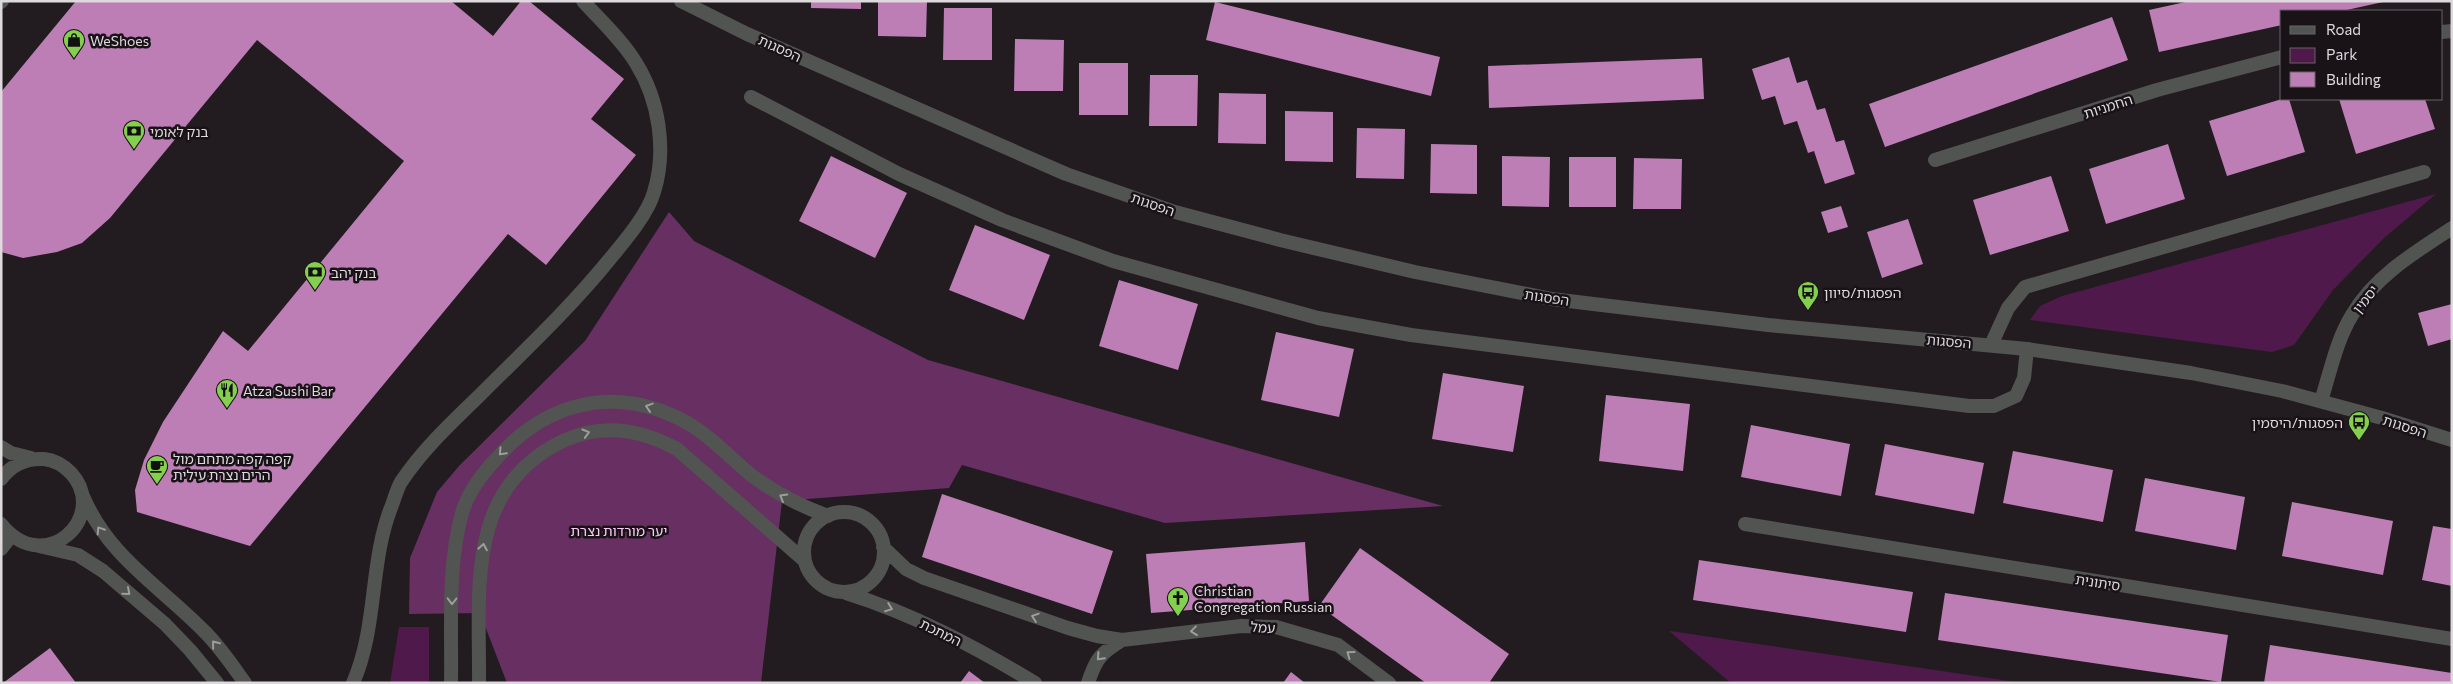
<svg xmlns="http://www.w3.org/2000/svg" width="2453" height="684" font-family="Commissioner,'Noto Sans Hebrew',sans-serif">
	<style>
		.green { fill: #4f1a4b }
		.forest { fill: #672f62 }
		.building { fill: #bd7db5 }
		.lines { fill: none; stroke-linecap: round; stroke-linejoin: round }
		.minor { stroke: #525451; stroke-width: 14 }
		.tertiary { stroke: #525451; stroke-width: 14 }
		.oneway { stroke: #9e9d9d }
		.labels { text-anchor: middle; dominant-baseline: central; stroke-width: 5; stroke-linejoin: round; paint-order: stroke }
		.poi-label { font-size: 14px; fill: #ddd9dc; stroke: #191318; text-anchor: start }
		.street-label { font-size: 14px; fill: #ddd9dc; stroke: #191318 }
		.park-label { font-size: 14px; fill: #fcc8f4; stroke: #191318 }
	</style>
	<rect width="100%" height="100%" fill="#221c21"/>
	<!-- green -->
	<path class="green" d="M2436,194L2384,238L2333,290L2294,345L2272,352L2030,320L2040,306L2062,296Z
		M399,627H429V683H390Z
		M1669,631H1670L2023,683H1731Z"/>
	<!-- forest -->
	<path class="forest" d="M669,212L694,241L928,360L1443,506L1165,523L962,465L949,488L782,501L761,683H507L480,613L409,614L410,558L437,492L459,466L585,341Z"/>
	<!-- building -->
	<path class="building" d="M76,1H451L493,36L521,1H529L624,79L591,119L636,155L546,265L508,234L250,546L137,512L135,490L144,460L163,422L223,331L248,351L404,161L257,40L110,218L82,243L57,252L23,258L1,252V92Z
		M811,1H861V9L811,8Z
		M878,1H927L926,37L878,36Z
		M2190,1H2383V2L2342,11H2282V25L2159,52L2149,10Z
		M1215,2L1440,57L1431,96L1206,40Z
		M944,8H992V60H943Z
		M2112,17L2128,60L1885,147L1869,104Z
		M1015,39L1064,40L1063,91H1014Z
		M1789,57L1797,83L1807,80L1817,110L1825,108L1836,142L1844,140L1855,174L1825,184L1814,151L1808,153L1797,121L1784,125L1775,96L1762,100L1752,69Z
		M1702,58L1704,99L1489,108L1488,66Z
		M1079,63H1128V115H1079Z
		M1150,75H1198L1197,126H1149Z
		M1219,93L1266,94V144L1218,143Z
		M2282,99H2289L2305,152L2227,176L2209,121Z
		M2339,99H2425L2435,129L2356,154Z
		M1285,111L1333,112V162L1285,161Z
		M1357,128L1405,129L1404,179L1356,178Z
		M1431,144L1477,145V194L1430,193Z
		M2168,144L2185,199L2106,224L2089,169Z
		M831,156L907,193L875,258L799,221Z
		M1502,156L1550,157L1549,207L1502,206Z
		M1569,157H1616V207H1569Z
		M1634,158L1682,159L1681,209H1633Z
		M2051,176L2069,231L1990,255L1973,200Z
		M1841,206L1848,227L1828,233L1821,212Z
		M1908,219L1923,264L1882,278L1867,232Z
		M975,225L1050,255L1024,320L949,290Z
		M1119,280L1198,304L1178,370L1099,346Z
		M2452,304V339L2428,346L2418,313Z
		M1276,332L1354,349L1339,417L1261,400Z
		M1443,373L1524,386L1513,452L1432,439Z
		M1606,395L1690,404L1683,471L1599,461Z
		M1751,425L1850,444L1841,496L1741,477Z
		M1885,444L1984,463L1974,514L1875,495Z
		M2013,451L2113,470L2103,522L2003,503Z
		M2145,478L2245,497L2236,550L2135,531Z
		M942,494L1113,551L1092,614L922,557Z
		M2292,502L2393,521L2383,575L2282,556Z
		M2433,526L2452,529V586L2422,580Z
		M1305,542L1309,601L1151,613L1146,554Z
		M1360,548L1509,654L1489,683H1426L1319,606Z
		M1699,560L1913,592L1906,632L1693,600Z
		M1945,593L2228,635L2221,682L1938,640Z
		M2270,645L2452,673V683H2264Z
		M50,648L76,683H3Z
		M969,671L985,683H960Z
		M1291,672L1305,683H1283Z"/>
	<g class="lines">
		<!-- minor -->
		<path class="minor" d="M2442,32L2452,31
			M751,97L899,174L1002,220L1113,261L1318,318L1411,335L1969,406H1994L2016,396L2024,378L2027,349
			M1935,160L2157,90L2282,57
			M1991,345L2008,308L2025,287L2424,172
			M2321,401C2330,373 2336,341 2352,315C2374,277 2415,252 2452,228
			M1,447L11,453L31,458
			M1,479C12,464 27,458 44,459C55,460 64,466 71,473C110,516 45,579 1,524
			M82,494C108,557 159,585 205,632C220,647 232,665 245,683
			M804 552a40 40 0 1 1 80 0a40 40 0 1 1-80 0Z
			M1745,524L2452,639
			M39,546L78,555L103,571L165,624L190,650L217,683
			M883,547L906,569L924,578L1068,628L1097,636L1122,640L1241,626L1276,627L1338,645L1389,683
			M1,549L11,536
			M846,593C913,614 974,646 1035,683
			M353,683C378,626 369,562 392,505C395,497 397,489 401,482C423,449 452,422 480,395C524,351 570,308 609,260C624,242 648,214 654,192C667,150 659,100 636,63C622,40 601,21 583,1
			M451,683C452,627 447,567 462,513C468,492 481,475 496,459C545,403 612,385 680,419C707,432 728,456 751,475C775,493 800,506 828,516
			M479,683C480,590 464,487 565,440C603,423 642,430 677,449L805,561
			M1088,683C1096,658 1101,653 1122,640"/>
		<!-- tertiary -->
		<path class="tertiary" d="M681,1L747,34L1066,174L1175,212L1280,240L1415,272L1552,299L1768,325L2027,349L2191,373L2282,391L2382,418L2452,440
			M1,2L2,1"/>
	</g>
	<!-- one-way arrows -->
	<defs><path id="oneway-chevron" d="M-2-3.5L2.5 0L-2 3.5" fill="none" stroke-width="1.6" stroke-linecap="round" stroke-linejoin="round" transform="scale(1.25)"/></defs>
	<g class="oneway">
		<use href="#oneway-chevron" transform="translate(649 407) rotate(-162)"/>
		<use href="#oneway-chevron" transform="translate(586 433) rotate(-16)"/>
		<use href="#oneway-chevron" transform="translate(502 452) rotate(133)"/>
		<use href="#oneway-chevron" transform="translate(783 497) rotate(-150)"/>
		<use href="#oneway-chevron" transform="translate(100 530) rotate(-123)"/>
		<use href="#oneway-chevron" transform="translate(483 547) rotate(-80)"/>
		<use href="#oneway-chevron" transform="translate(127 592) rotate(41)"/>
		<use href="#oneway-chevron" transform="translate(452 601) rotate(91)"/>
		<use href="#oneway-chevron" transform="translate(889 608) rotate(21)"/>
		<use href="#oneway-chevron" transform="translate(1035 617) rotate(-161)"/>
		<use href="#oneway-chevron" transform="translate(1194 631) rotate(173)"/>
		<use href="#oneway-chevron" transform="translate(215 644) rotate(-129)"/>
		<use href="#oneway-chevron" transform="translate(1350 654) rotate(-144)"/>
		<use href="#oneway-chevron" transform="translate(1100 657) rotate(133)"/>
	</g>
	<!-- icons -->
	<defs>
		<g id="shop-pin" transform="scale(1.125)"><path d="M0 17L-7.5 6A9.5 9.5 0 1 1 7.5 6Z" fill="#84cf4d" stroke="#191318"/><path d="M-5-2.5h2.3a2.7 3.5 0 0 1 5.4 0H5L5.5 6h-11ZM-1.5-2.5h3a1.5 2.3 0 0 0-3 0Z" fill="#111"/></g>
		<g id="bank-pin" transform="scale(1.125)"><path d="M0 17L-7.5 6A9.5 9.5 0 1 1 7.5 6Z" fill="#84cf4d" stroke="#191318"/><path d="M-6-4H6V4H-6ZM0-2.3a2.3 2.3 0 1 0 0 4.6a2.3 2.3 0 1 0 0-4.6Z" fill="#111"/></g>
		<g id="bus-pin" transform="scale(1.125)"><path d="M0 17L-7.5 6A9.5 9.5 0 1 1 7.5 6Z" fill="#84cf4d" stroke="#191318"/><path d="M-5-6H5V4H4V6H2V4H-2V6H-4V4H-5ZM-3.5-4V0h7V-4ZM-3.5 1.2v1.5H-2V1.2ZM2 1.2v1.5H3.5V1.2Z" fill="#111"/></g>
		<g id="restaurant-pin" transform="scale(1.125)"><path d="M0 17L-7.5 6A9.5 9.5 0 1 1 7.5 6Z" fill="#84cf4d" stroke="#191318"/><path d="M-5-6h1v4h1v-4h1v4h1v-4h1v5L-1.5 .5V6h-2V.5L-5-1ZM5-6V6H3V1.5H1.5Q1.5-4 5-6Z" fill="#111"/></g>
		<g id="cafe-pin" transform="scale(1.125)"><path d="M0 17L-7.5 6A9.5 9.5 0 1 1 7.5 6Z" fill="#84cf4d" stroke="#191318"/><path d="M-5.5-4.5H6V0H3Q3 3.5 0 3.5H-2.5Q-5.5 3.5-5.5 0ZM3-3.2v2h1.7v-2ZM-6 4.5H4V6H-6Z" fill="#111"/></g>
		<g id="church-pin" transform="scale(1.125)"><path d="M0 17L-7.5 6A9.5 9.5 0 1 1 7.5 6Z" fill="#84cf4d" stroke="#191318"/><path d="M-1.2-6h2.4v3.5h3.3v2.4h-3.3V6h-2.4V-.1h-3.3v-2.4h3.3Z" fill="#111"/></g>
	</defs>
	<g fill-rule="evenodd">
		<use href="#shop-pin" x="74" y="40"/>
		<use href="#bank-pin" x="134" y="131"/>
		<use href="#bank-pin" x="315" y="272"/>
		<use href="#bus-pin" x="1808" y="292"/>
		<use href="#restaurant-pin" x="227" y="390"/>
		<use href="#bus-pin" x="2359" y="422"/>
		<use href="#cafe-pin" x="157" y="466"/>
		<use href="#church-pin" x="1178" y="598"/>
	</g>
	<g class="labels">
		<!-- poi labels -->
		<g class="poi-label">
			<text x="90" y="40">WeShoes</text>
			<text x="150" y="131">בנק לאומי</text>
			<text x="331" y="272">בנק יהב</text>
			<text x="1824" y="292">הפסגות/סיוון</text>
			<text x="243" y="390">Atza Sushi Bar</text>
			<text x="2343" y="422" text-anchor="end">הפסגות/היסמין</text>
			<text x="173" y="458">קפה קפה מתחם מול<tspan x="173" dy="16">הרים נצרת עילית</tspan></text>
			<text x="1194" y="590">Christian<tspan x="1194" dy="16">Congregation Russian</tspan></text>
		</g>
		<!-- street labels -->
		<g class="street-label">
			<text transform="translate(780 48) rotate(24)">הפסגות</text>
			<text transform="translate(2108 106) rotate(-18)">החמניות</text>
			<text transform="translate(1153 204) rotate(19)">הפסגות</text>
			<text transform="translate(1547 297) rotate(9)">הפסגות</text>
			<text transform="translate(2365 299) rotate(-51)">יסמין</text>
			<text transform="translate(1949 341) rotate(5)">הפסגות</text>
			<text transform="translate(2405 426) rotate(18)">הפסגות</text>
			<text transform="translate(2098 582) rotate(9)">סיתונית</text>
			<text transform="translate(1263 627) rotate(4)">עמל</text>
			<text transform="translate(941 632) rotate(26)">המתכת</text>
		</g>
		<!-- park labels -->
		<g class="park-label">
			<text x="619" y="530">יער מורדות נצרת</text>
		</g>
	</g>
	<!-- border -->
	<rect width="2453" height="684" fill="none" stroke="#ddd9dc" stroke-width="5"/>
	<!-- legend -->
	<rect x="2280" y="10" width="162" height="90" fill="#191318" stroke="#676266"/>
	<rect x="2290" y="26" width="25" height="8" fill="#525451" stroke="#676266"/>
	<text x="2326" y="35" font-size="15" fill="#ddd9dc">Road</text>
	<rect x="2290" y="48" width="25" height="15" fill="#4f1a4b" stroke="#676266"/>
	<text x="2326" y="60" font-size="15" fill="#ddd9dc">Park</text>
	<rect x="2290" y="72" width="25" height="15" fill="#bd7db5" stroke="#676266"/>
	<text x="2326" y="85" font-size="15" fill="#ddd9dc">Building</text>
</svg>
